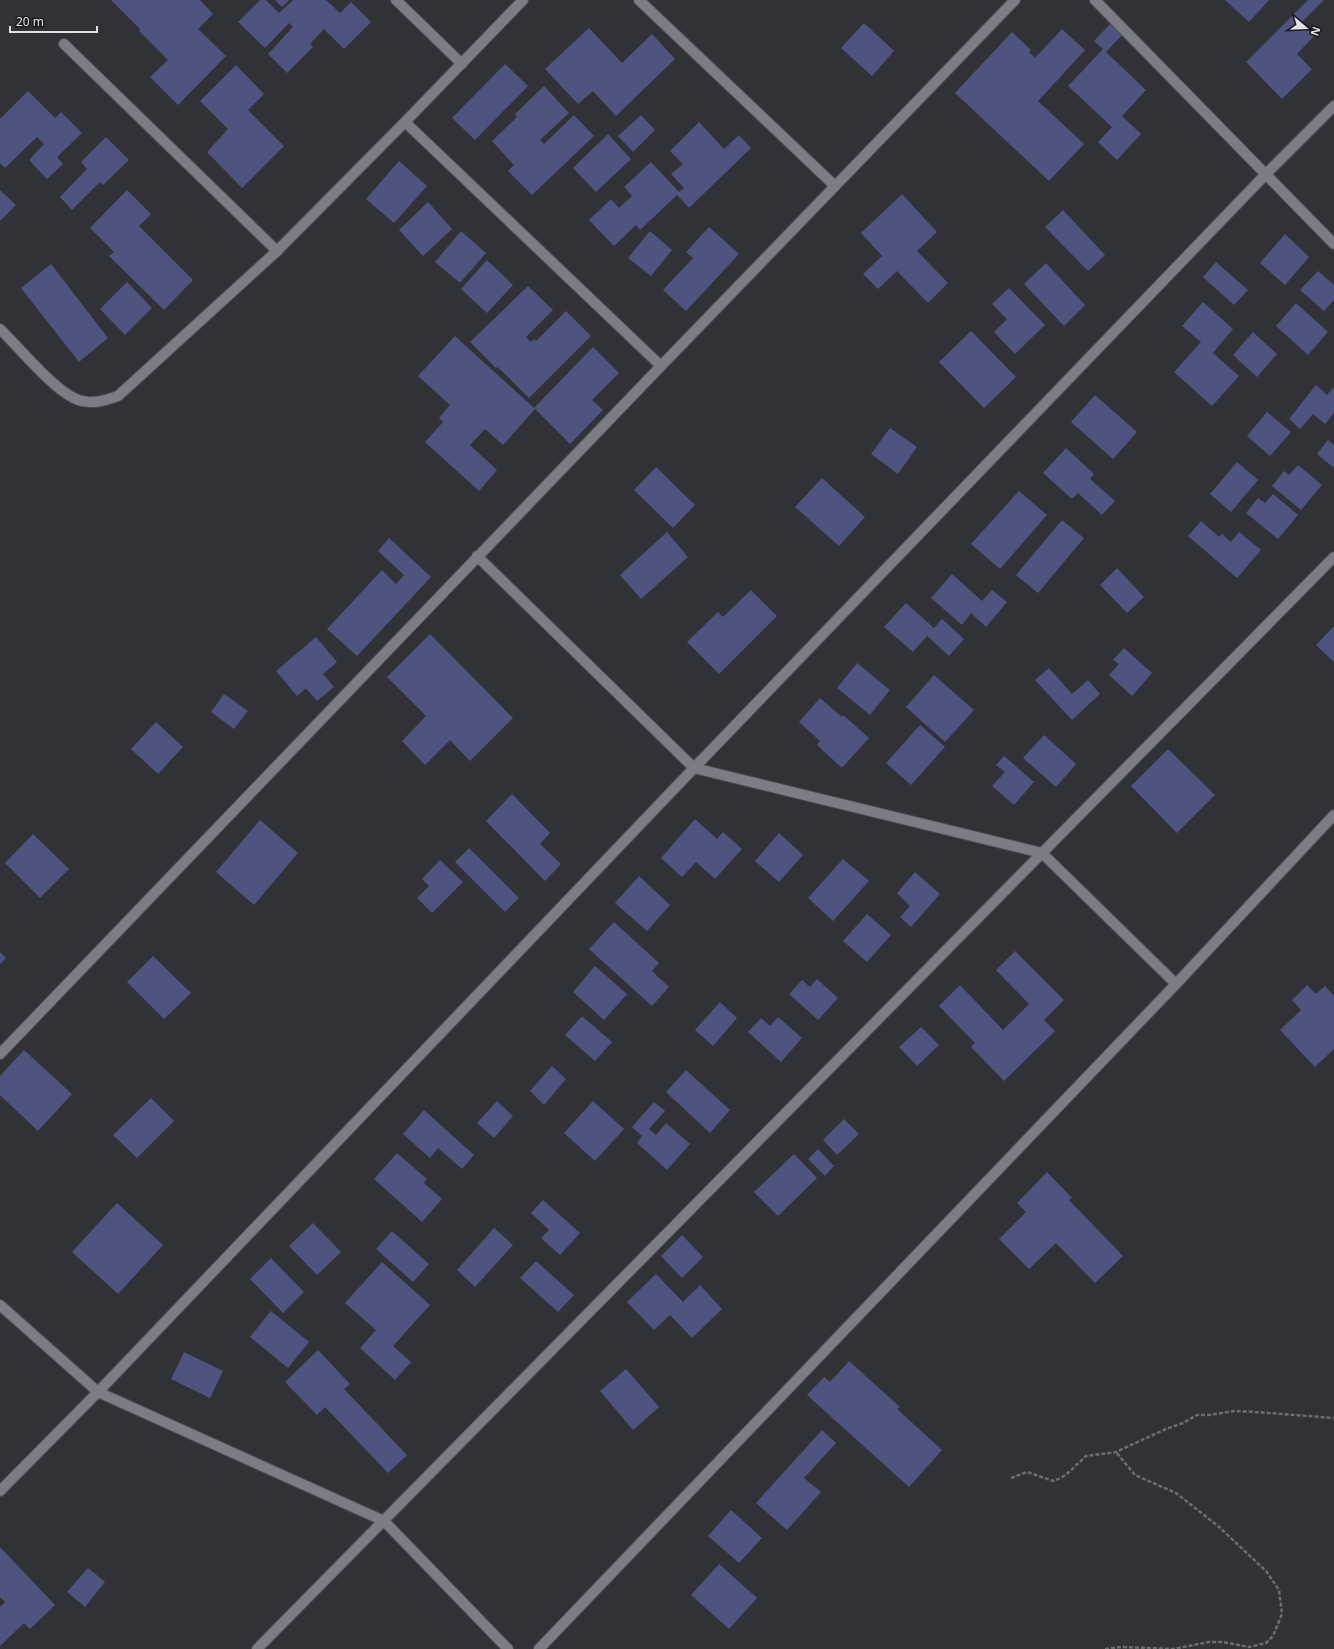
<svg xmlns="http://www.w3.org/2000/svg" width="1334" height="1649" font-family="'Noto Sans',sans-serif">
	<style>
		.building { fill: #4f537f }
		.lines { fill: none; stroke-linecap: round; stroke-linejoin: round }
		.service-casing { stroke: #4d4e52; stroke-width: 12 }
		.minor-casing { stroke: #4d4e52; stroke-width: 12 }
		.path { stroke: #6c6d72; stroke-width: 2.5; stroke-dasharray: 4 2; stroke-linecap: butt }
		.service { stroke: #7c7d84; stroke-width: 10 }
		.minor { stroke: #7c7d84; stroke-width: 10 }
	</style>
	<rect width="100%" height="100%" fill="#313238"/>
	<!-- building -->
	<path class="building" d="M111,0H200L213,14L198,29L226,56L178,105L150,77L168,60L139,31L140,29Z
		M260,0H266L279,13L293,0H326L340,13L351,2L371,22L344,49L324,29L310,44L313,47L287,73L268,54L293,27L289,23L265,48L238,22Z
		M275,0H289L282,7Z
		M1225,0H1269L1249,22Z
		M1308,0H1324L1301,23L1314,36L1297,54L1312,69L1282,99L1246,62Z
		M1113,21L1125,32L1106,52L1146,90L1122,116L1141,134L1117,160L1098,142L1112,127L1068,86L1103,49L1094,41Z
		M864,23L894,51L872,76L841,48Z
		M589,28L622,63L652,34L675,59L616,116L593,91L578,104L545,69Z
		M1062,29L1085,50L1038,101L1084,144L1049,181L955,93L1012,32L1031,50L1029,52L1035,58Z
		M505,64L528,86L475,140L452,118Z
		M236,65L264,94L248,110L284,146L242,188L207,152L228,129L200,101Z
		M544,86L569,113L540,140L544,144L574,115L594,136L532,195L508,171L514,165L492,141L517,117L515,114Z
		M28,91L55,118L61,112L82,133L57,157L63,164L47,179L29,160L44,144L37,137L5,168L0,163V119Z
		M641,115L655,130L633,152L618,136Z
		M699,122L724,149L739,135L751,148L689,208L677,195L640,230L636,225L614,246L589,220L611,199L619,208L632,196L624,187L651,162L679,192L684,188L671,174L683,164L670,151Z
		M608,134L631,159L596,192L573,168Z
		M106,137L129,160L103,185L100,182L72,210L60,197L87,169L81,162Z
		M399,161L427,186L394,223L366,199Z
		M0,190L16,205L0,221Z
		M127,190L151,214L139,226L193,280L164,310L109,256L114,252L90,228Z
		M902,194L937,232L917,251L948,283L928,303L897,271L878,289L863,274L882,256L861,233Z
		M428,202L452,229L423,256L399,230Z
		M1063,210L1105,255L1088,271L1045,227Z
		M709,227L739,254L686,311L663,290L693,258L686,252Z
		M461,231L486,253L460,283L435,262Z
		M650,231L672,250L651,276L628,258Z
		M1285,234L1309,257L1285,285L1260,263Z
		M487,260L513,285L487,313L461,289Z
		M1216,262L1248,290L1234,305L1203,277Z
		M1046,263L1085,305L1064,326L1024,284Z
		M51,264L108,338L79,362L21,288Z
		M1318,271L1334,285V300L1324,311L1300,290Z
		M127,282L152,308L125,335L100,309Z
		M528,286L553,310L526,337L531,342L534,339L536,341L566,311L591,336L529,398L502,371L497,367L496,368L470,342Z
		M1009,288L1045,325L1015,354L994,332L1007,319L992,304Z
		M1203,302L1233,329L1213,353L1239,376L1212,406L1174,372L1201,342L1182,326Z
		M1296,303L1328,332L1308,355L1276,326Z
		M971,331L1016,377L984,408L939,362Z
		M1253,332L1277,354L1257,377L1233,355Z
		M455,336L534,408L593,347L619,373L592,400L603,410L570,444L535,409L503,445L485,429L470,445L497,470L479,491L425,442L443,422L439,418L450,405L418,376Z
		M1316,385L1327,395L1334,387V413L1325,424L1313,414L1300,429L1289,419Z
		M1095,395L1137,432L1113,459L1071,422Z
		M1267,412L1291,432L1270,456L1247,436Z
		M890,428L917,447L898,474L871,454Z
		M1328,440L1334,445V468L1317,454Z
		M1066,448L1094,474L1090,479L1115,501L1102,515L1078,493L1072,499L1043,473Z
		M1237,462L1258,480L1231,512L1210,494Z
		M1298,465L1322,485L1301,510L1272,486L1284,471L1289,475Z
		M656,467L695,505L673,528L634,490Z
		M822,478L865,517L839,546L795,507Z
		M1019,491L1047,515L1000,569L971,544Z
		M1273,494L1298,515L1278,539L1246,513L1258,498L1265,503Z
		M1062,520L1084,538L1038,593L1016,575Z
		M1201,521L1219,537L1222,534L1231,542L1239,532L1261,550L1237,578L1188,536Z
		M667,532L688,557L641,599L620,575Z
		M389,538L431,577L357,656L327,629L382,570L396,584L404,575L378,551Z
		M1117,568L1144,597L1127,613L1100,585Z
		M952,574L982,601L992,590L1007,602L986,627L971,613L962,625L931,598Z
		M751,590L777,616L719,674L687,642L718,612L723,617Z
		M906,603L934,628L942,619L964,639L949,656L927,636L913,652L884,627Z
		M1334,626V662L1316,645Z
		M430,634L513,718L470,761L450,740L425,765L402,741L426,716L387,677Z
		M316,637L337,662L323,674L334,687L317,701L306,688L297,696L276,671Z
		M1124,648L1152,673L1132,696L1109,675L1119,664L1113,660Z
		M857,663L890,690L870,715L837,688Z
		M1049,668L1072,694L1088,680L1100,694L1072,720L1035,680Z
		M934,675L974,710L945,742L906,707Z
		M224,694L248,711L234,729L211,712Z
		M820,698L842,717L843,715L869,738L842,768L817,745L820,741L799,722Z
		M156,722L183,747L158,774L131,749Z
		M920,725L945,747L911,785L886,763Z
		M1044,735L1076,764L1056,787L1023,758Z
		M1168,749L1215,795L1177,833L1131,786Z
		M1004,756L1034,782L1014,805L992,786L1005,772L996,765Z
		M512,794L550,833L540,844L561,864L545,881L486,821Z
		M695,819L717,839L723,832L742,849L715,879L696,862L682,877L661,858Z
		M260,820L298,853L254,905L216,872Z
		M779,833L803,855L779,882L755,861Z
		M33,834L69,869L40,898L5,863Z
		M469,848L519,898L505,912L455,862Z
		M843,859L869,881L833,921L808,898Z
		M440,860L463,882L432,913L417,898L429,886L422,879Z
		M915,872L940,894L911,927L900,917L910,906L897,893Z
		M639,876L670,905L647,931L615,903Z
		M867,914L891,935L867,962L843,941Z
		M614,922L659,963L652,971L669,987L652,1006L589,949Z
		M1015,951L1064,1000L1044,1020L1055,1031L1004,1081L971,1047L975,1043L939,1006L960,985L1003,1030L1029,1004L996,970Z
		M0,952L6,958L0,964Z
		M153,956L191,993L164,1019L127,982Z
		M595,966L627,994L604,1020L573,992Z
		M817,979L838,998L818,1020L789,994L802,980L810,987Z
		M1307,985L1316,994L1325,986L1334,996V1049L1315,1067L1280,1030L1301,1010L1292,1000Z
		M720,1002L737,1018L713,1046L695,1030Z
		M582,1016L612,1042L595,1061L565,1035Z
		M778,1017L802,1038L781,1062L748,1032L761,1018L770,1026Z
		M921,1027L939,1045L917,1066L899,1047Z
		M24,1050L72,1094L38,1131L0,1095V1076Z
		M552,1066L566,1079L544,1105L530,1091Z
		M686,1070L730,1110L710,1133L666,1092Z
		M151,1098L174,1121L137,1158L113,1135Z
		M497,1101L513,1116L494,1138L477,1123Z
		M593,1101L624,1129L595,1161L564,1133Z
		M654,1102L665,1111L649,1129L656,1135L666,1123L690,1144L667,1170L637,1143L642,1136L632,1127Z
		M424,1110L474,1155L462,1169L438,1148L430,1158L403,1134Z
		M844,1119L859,1134L837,1155L823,1140Z
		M818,1149L834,1166L825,1176L808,1159Z
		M397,1153L427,1179L424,1183L442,1199L422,1222L374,1179Z
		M794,1154L817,1178L778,1216L754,1192Z
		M1047,1172L1072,1198L1069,1200L1123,1256L1095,1283L1056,1243L1029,1269L999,1239L1026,1212L1017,1203Z
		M543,1200L580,1233L560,1255L541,1238L549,1230L531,1213Z
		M117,1203L163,1245L118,1294L72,1252Z
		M313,1223L341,1252L317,1275L289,1246Z
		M494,1228L513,1245L475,1287L457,1270Z
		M392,1231L429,1264L413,1282L376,1249Z
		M682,1235L703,1257L682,1278L661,1256Z
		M271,1258L304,1292L283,1313L250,1279Z
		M536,1261L574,1295L558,1312L520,1278Z
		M382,1262L430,1305L393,1346L411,1362L395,1380L360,1348L376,1330L345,1303Z
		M656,1274L683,1302L700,1285L722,1309L692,1338L670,1315L654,1330L627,1302Z
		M271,1311L309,1342L288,1368L250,1337Z
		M318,1350L350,1384L344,1389L407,1455L388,1473L325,1407L317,1415L285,1382Z
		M184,1352L223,1371L210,1398L171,1379Z
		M849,1361L900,1407L897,1409L942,1450L909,1487L807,1395L824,1377L830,1382Z
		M626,1369L659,1407L633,1430L600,1391Z
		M822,1430L836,1443L804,1478L821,1492L787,1530L756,1503Z
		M731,1510L762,1538L739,1563L708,1536Z
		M0,1547L55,1605L30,1629L24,1623L0,1646V1607L5,1602L0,1597Z
		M719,1564L757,1598L729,1629L691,1595Z
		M88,1568L105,1582L85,1607L67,1592Z"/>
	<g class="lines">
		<!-- service casing -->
		<g class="service-casing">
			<path id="service" d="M0,329C19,347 58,396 82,401C95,404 106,400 118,396L277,251"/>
		</g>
		<!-- minor casing -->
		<g class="minor-casing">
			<path id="minor" d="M396,0L462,64
				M639,0L835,186
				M1095,0L1334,244
				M64,44L277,251L405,122L523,0
				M405,122L661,366
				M477,556L694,768L1042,853L1176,984
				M0,1054L661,366L1015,0
				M0,1305L98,1392L384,1521L508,1649
				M0,1491L98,1392L694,768L1266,174L1334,106
				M257,1649L1334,557
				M539,1649L1176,984L1334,815"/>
		</g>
		<!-- path -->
		<path class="path" d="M1011,1478L1027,1472L1053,1481L1061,1478L1069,1472L1086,1456L1116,1452L1166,1429L1183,1423L1197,1415H1209L1234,1411L1256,1412L1334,1418
			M1105,1649L1122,1647L1173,1649L1209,1642H1223L1249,1647L1266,1643L1273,1636L1282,1614L1279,1590L1266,1571L1218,1526L1176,1493L1135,1475L1116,1452"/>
		<!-- service -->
		<use href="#service" class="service"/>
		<!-- minor -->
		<use href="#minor" class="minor"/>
	</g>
	<!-- north arrow -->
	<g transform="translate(1306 28) rotate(109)" stroke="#1a1a1d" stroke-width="3" paint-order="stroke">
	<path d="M0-3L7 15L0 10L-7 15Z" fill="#e1e2e5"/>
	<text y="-6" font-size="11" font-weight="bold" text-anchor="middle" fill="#e1e2e5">N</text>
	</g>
	<!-- scale -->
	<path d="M10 26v6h87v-6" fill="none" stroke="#e1e2e5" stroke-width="2"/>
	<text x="16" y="26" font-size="12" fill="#e1e2e5" stroke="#1a1a1d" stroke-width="3" paint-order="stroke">20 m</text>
</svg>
